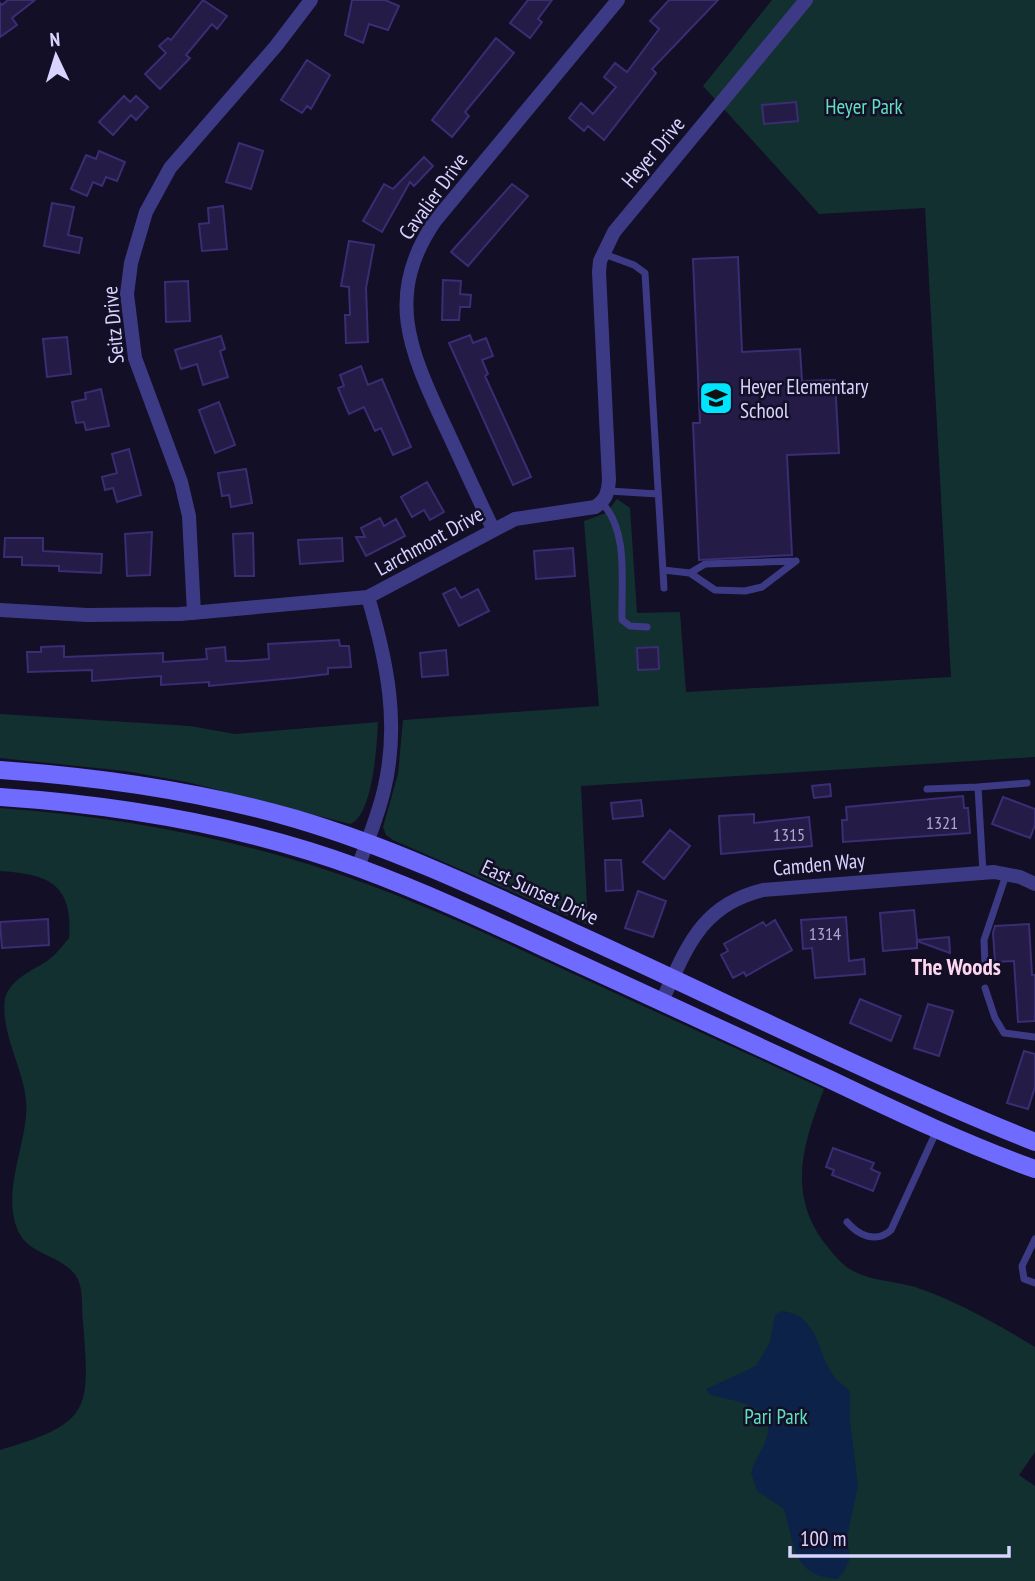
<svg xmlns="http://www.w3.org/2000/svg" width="1035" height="1581" font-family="'PT Sans Narrow',sans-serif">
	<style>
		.green { fill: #12302f }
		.water { fill: #0c2248 }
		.building { fill: #241b47; stroke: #3b2d73; stroke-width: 2 }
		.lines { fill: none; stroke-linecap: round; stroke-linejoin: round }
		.service { stroke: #3d3a85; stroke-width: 7 }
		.minor { stroke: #3d3a85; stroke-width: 14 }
		.secondary { stroke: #6f6bff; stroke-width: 18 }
		.labels { text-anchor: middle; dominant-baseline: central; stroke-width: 5; stroke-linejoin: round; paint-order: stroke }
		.number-label { font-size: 18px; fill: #aca6d1 }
		.park-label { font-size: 21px; fill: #5fe0c0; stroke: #130f26 }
		.street-label { font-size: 21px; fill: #d9d4ff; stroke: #130f26 }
		.poi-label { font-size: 21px; fill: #d9d4ff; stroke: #130f26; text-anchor: start }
		.neighbourhood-label { font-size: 23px; font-weight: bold; fill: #ffd6f0; stroke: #130f26 }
	</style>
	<rect width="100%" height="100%" fill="#130f26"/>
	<!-- green -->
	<path class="green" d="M772,0H1035V757L581,786L588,925L393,840L386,835L383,827L398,774L403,720L599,706L584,521L606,513L617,499L630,508L637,613L680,612L686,692L951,677L925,208L819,214L703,86Z
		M0,714L190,726L235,734L378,722C377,744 373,816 350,824L187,782L125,771L0,758Z
		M0,808C95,815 189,830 281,856C379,883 472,927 565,970C651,1010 738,1049 824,1089C804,1141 787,1191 823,1241C832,1252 840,1264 853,1271C872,1281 895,1281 915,1287C957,1301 997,1324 1035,1347V1452L1019,1475L1035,1486V1581H0V1450C91,1423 90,1411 83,1322C81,1305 85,1284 72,1271C55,1254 29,1254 18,1231C0,1190 30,1139 26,1100C23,1067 0,1033 5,998C12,978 30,972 47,961C56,955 62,946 69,938C73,884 49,874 0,871Z"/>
	<!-- water -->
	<path class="water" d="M782,1311C820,1316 816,1352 834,1376C838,1382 845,1386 850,1392V1421L858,1485L847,1538L850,1558L843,1573L837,1579C792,1576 795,1545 784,1509L757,1491L751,1473C754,1459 764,1449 767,1436C776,1404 730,1400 710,1395L706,1389L756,1366L770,1342L775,1315Z"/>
	<!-- building -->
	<path class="building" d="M8,0H35L12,18L17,25L0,37V3L2,5Z
		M203,0L227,16L217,29L212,24L186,55L190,58L160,89L145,74L166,53L159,46L168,38L171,40Z
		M352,0H385L399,6L388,30L369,24L363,43L345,35Z
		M528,0H552L538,19L542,22L530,38L510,23Z
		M669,0H718L652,69L656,73L604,140L588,126L584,131L569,118L581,103L593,114L616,87L604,77L615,63L627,72L659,29L650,21Z
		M496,38L514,53L465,112L469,116L452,137L432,120Z
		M307,60L330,75L311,109L307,106L302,113L281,100Z
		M124,96L130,102L136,96L148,107L136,120L131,115L113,135L99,122Z
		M796,102L798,121L764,124L762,105Z
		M239,143L263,151L251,189L226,182Z
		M99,151L125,162L117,181L106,177L102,186L93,182L87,196L71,189L86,155L96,159Z
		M424,157L433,166L414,186L410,182L382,232L363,221L384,184L393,189Z
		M512,184L528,196L468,266L451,252Z
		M52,203L74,207L68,235L82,238L79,253L44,246Z
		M223,206L227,249L202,251L199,224L209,223L208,208Z
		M349,241L374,245L366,288L368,342L346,343L345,315H350L349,287L341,286Z
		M738,257L742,352L800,349L802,381L835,380L839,453L787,455L792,555L699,560L693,423H700L693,259Z
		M443,280L461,281L460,294L471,295L470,307H460L459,320H442Z
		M188,281L190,321L166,322L165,282Z
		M470,335L473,343L486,338L493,356L482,360L488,374L485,376L531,477L513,485L449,343Z
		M221,336L225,349L220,351L228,377L203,385L197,364L181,369L175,350Z
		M67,337L71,374L47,377L43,339Z
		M361,366L368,385L382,379L411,447L393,455L381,428L375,431L364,407L349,414L338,388L344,386L340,375Z
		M101,389L109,426L86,430L84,422L76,423L72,402L86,399L85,393Z
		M219,402L235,445L215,453L199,410Z
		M129,449L141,495L117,502L113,488L105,490L102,477L117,473L112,454Z
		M246,469L252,503L231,507L229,495L222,496L218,473Z
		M427,482L444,512L430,520L424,510L412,517L401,497Z
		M380,518L384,526L396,519L405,536L366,556L356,537H365L361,528Z
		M152,532L150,575L127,576L125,534Z
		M253,533L254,576H235L233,534Z
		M5,538H43V551L102,554L101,573L59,571V566L22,565V557H4Z
		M342,538L343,561L300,564L298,540Z
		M573,548L575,576L536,579L534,551Z
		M455,588L461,598L478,589L489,611L459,626L443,594Z
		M339,640L340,646H349L351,667L328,668V674L294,678L209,686V682L161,685V676L92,681V670L28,672L27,652H41V647L64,646V657L163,653V662L207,659L206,649L225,647L226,661H244L269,659L268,644Z
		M658,647L659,669L638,670L637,648Z
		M446,650L448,675L422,677L420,653Z
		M830,784L831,796L814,798L812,786Z
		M963,796L964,808H968L970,833L843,842L842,820H847L846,807Z
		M1003,797L1035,809V825L1030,838L992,824Z
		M641,800L643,816L613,819L611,803Z
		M754,814V823L809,817L812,846L721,854L719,816Z
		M670,830L690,846L664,879L643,862Z
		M605,860H621L623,890L606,891Z
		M638,891L666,901L653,937L625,928Z
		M914,910L917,940L949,937L950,953L917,941V948L883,951L880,913Z
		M846,917L849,961L864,959L865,974L815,978L812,948L803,949L801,920Z
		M48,919L49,945L2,948L0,922Z
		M775,920L792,950L746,976L744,972L733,978L721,955L728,951L724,944L763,922L766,926Z
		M1029,924L1032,975H1035V1021L1018,1022L1014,961L995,962L993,933L995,926Z
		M860,999L901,1016L891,1041L850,1023Z
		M928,1004L953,1011L939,1056L914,1048Z
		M1024,1051L1035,1054V1087L1028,1109L1007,1103Z
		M833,1148L874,1163L871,1169L880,1173L873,1191L832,1175L834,1170L826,1167Z"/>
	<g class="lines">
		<!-- service -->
		<path class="service" d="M604,254L634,265L645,273L664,588
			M609,491L658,494
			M602,503C629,531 621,583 622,620L630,626L647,627
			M663,570L690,573L715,590L745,591L762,587L796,561
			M690,573L705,564L796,561
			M978,787L1027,783
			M927,789L978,787L983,873
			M985,964L984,940L1006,875
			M985,988L995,1018L1004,1033L1035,1037
			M847,1222C858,1235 876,1244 891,1230L937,1130
			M1035,1239L1022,1266L1024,1279L1035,1283"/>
		<!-- minor -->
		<path class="minor" d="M493,529C476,494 460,458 443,422C409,349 385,294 435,221L618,0
			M0,610L87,615L180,614L368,597L515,519L595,507C606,500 608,493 609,480L599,272L600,261L614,232L806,0
			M194,613L189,516L181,482L135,358L127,294L131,263L146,212L170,168L276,46L311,0
			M358,867C367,842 378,816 384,790C400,724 387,661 368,597
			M662,1001C687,947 701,905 763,890L994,872L1020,877L1035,884"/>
		<!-- secondary -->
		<path class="secondary" d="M0,770C100,777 199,791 296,819C394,848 486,892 579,935C730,1004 881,1080 1035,1142
			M0,797C121,805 245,826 359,868C427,893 493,924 558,954C650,996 740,1038 831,1080C898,1112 965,1144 1035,1169"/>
	</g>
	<!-- icons -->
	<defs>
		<g id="school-square" transform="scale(1.75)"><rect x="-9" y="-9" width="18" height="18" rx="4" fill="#00e5ff" stroke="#130f26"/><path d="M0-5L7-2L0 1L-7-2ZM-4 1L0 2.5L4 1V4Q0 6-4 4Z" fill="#111"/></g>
	</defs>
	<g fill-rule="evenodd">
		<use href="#school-square" x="716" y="398"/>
	</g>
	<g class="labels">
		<!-- number labels -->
		<g class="number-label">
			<text x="942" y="822">1321</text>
			<text x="789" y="834">1315</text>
			<text x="825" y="933">1314</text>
		</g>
		<!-- park labels -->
		<g class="park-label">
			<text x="864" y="106">Heyer Park</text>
			<text x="776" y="1416">Pari Park</text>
		</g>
		<!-- street labels -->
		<g class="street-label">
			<text transform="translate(653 152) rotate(-50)">Heyer Drive</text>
			<text transform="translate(433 196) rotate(-54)">Cavalier Drive</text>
			<text transform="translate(113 325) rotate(-95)">Seitz Drive</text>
			<text transform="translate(429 541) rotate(-29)">Larchmont Drive</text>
			<text transform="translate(819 864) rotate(-5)">Camden Way</text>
			<text transform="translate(540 892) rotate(25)">East Sunset Drive</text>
		</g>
		<!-- poi labels -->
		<g class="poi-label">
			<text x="740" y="386">Heyer Elementary<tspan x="740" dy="24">School</tspan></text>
		</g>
		<!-- neighbourhood labels -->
		<g class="neighbourhood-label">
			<text x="956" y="966">The Woods</text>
		</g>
	</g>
	<!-- north arrow -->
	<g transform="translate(56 56) rotate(356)" stroke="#130f26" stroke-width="5" paint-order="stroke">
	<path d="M0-5L12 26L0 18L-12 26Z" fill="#d9d4ff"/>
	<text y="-10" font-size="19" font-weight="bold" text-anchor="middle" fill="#d9d4ff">N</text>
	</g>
	<!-- scale -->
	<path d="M790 1546v10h219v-10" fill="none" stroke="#d9d4ff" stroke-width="3.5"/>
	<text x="800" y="1546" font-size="21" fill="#d9d4ff" stroke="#130f26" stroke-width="5" paint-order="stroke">100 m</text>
</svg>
